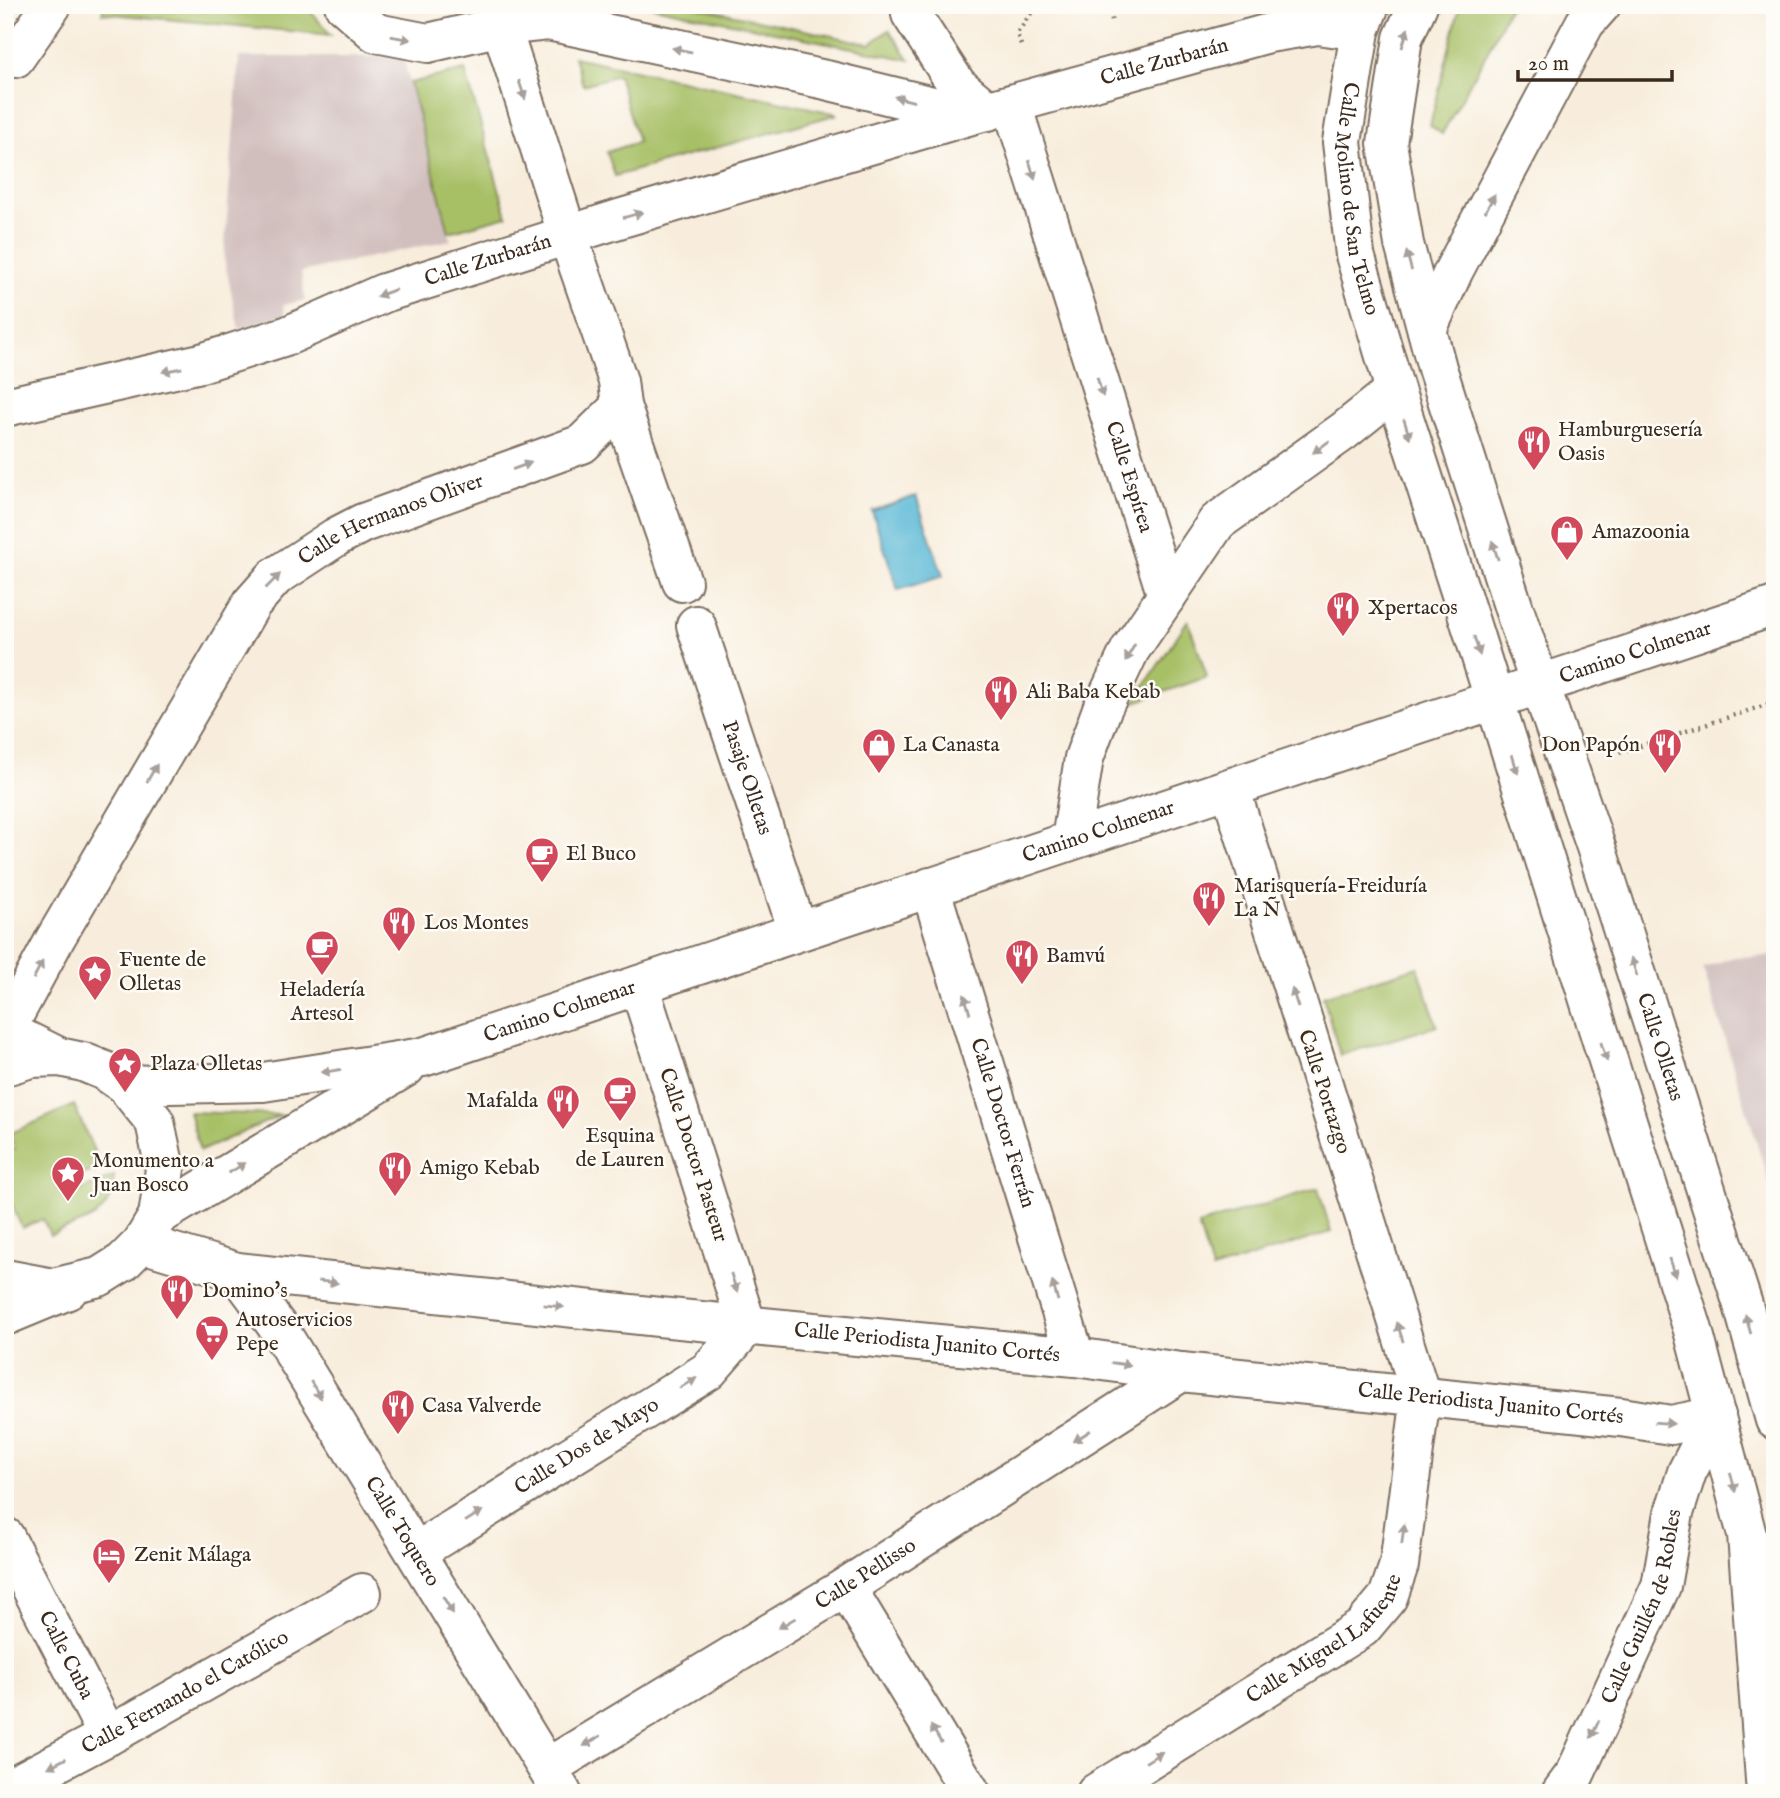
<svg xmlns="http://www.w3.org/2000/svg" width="1780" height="1798" font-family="'IM FELL English',serif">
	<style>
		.industrial { fill: #d1bfbe }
		.green { fill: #a7c066; stroke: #717542; stroke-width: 2 }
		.water { fill: #56b7d5; stroke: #48707a; stroke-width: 2 }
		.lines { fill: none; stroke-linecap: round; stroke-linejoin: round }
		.minor-casing { stroke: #7d6e60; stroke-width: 42 }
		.major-casing { stroke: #7d6e60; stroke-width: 42 }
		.path { stroke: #7d6e60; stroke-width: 4.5; stroke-dasharray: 2 5; stroke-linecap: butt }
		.minor { stroke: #fff; stroke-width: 38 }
		.major { stroke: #fff; stroke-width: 38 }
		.oneway { fill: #a79f9a }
		.labels { text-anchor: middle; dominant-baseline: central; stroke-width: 5; stroke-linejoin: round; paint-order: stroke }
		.street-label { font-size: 21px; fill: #3b2a1e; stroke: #fdfcf7 }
		.poi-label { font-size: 21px; fill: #3b2a1e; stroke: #fdfcf7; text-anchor: start }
	</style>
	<rect width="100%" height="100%" fill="#fdfcf7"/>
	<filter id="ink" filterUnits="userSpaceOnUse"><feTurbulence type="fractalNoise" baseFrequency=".0143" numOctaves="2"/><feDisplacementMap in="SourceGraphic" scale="14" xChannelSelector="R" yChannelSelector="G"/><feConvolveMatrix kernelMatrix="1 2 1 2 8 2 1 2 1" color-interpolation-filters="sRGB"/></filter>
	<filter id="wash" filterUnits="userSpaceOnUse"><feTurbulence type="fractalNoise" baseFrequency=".00686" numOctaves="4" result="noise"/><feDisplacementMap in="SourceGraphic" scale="28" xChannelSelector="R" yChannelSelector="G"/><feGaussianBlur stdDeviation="1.57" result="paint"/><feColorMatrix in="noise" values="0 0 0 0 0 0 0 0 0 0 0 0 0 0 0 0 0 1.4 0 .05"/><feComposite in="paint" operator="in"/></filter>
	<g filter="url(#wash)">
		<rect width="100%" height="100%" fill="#f8eddc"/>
		<!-- industrial -->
		<path class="industrial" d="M239,57H403L451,240L301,272L305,300L283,305L285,315L239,329L224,258Z
			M1775,956V1202L1703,968L1734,957Z"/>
		<!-- green -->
		<path class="green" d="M104,5H305L331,35L102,13Z
			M644,5H688L870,44L889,30L910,60Z
			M1460,5H1510L1488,51L1442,134L1430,125Z
			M574,57L838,114L615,176L607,152L638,142L618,75L583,85Z
			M465,70L507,216L449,232L410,83Z
			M1188,620L1207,677L1133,703Z
			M1418,967L1437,1026L1340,1055L1323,996Z
			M74,1105L101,1167L65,1183L69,1195L114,1176C111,1221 87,1219 50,1235L43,1219L22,1228L5,1188V1154L15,1149L9,1134Z
			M189,1112L282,1115L200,1151Z
			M1318,1188L1331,1232L1212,1270L1198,1225Z"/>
		<!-- water -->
		<path class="water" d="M916,496L943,576L898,590L872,511Z"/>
	</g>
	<g filter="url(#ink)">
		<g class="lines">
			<!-- minor casing -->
			<g class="minor-casing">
				<g id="minor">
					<path d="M344,5L376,33L428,43L501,26L548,21L826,80L969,115"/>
					<path d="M911,14L957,85L988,111"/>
					<path d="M15,58L52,5"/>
					<path id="s1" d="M1012,105L1167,596"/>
					<path d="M1427,330L1454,270L1585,23L1601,5"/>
					<path d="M621,406L682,582"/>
					<path id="s2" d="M5,407L201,363L289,335L384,293L622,218L971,115L1269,33L1318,25L1360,31"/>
					<path id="s3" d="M696,625L798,931"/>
					<path d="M1071,840L1084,758L1102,709L1130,650L1217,522L1344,431L1395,390"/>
					<path id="s4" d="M930,887L1075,1357"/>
					<path id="s5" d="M6,1030L55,939L252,603L275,577L336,537L363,523L582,444L621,406L618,381L568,236L501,26"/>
					<path id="s6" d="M142,1243L237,1272L659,1317L1075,1357L1181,1372L1621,1417L1671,1425L1716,1416"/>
					<path id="s7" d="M237,1272L277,1326L562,1793"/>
					<path id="s8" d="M5,1537L108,1736"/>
					<path id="s9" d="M416,1552L708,1371L747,1326L639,985"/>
					<path d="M846,1587L971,1793"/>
					<path id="s10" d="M547,1768L846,1587L1181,1372"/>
					<path id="s11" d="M5,1790L119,1730L362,1593"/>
					<path id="s12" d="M1096,1793L1362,1628L1388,1597L1399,1565L1421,1396L1230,788"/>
					<path id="s13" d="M1561,1793L1575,1774L1661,1586L1674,1513L1687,1472L1716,1416"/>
				</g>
			</g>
			<!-- major casing -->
			<g class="major-casing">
				<g id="major">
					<path id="s14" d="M1370,5L1360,31L1342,142L1355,255L1395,390L1470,622L1693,1330L1747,1535L1766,1793"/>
					<path id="s15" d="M1418,5L1403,38L1387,143L1404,244L1437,368L1514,609L1596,847L1743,1305L1775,1420"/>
					<path d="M5,1030L59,1057"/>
					<path d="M5,1066L31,1058L59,1057L83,1062L105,1071L125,1085L155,1122L165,1169L158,1216L142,1243L123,1262L99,1277L53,1288L5,1279"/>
					<path id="s16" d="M125,1085L263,1082L423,1057L1775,606"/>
					<path d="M158,1216L406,1067"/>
					<path d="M5,1316L68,1290"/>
				</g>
			</g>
			<!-- path -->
			<path class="path" d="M1108,5L1112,20
				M1021,45L1017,33L1037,5
				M1613,755L1775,702"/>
			<!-- minor -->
			<use href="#minor" class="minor"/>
			<!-- major -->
			<use href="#major" class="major"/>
		</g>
		<!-- one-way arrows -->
		<defs><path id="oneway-solid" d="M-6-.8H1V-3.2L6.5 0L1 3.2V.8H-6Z" transform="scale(1.75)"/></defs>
		<g class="oneway">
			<use href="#oneway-solid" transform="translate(401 38) rotate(10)"/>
			<use href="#oneway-solid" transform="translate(1405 38) rotate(-73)"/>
			<use href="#oneway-solid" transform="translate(682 50) rotate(-168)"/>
			<use href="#oneway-solid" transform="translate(522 90) rotate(72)"/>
			<use href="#oneway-solid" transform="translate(904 99) rotate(-166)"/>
			<use href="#oneway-solid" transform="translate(1032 170) rotate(73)"/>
			<use href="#oneway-solid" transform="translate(1490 203) rotate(-62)"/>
			<use href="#oneway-solid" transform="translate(633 215) rotate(-16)"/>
			<use href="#oneway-solid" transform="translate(1409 261) rotate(-105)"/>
			<use href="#oneway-solid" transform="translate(386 293) rotate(160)"/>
			<use href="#oneway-solid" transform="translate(172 370) rotate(168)"/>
			<use href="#oneway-solid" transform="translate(1100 387) rotate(73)"/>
			<use href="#oneway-solid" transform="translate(1407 429) rotate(72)"/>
			<use href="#oneway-solid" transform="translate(1321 447) rotate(144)"/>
			<use href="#oneway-solid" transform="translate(522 466) rotate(-20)"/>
			<use href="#oneway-solid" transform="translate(1495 550) rotate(-108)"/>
			<use href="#oneway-solid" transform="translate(273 581) rotate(-45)"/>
			<use href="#oneway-solid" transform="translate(1477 646) rotate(73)"/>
			<use href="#oneway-solid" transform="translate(1130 653) rotate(119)"/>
			<use href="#oneway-solid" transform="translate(1515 764) rotate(73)"/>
			<use href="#oneway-solid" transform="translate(152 773) rotate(-60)"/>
			<use href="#oneway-solid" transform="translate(1634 967) rotate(-108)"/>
			<use href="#oneway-solid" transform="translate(38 970) rotate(-62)"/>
			<use href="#oneway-solid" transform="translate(1295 998) rotate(-108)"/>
			<use href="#oneway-solid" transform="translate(967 1004) rotate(-107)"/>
			<use href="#oneway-solid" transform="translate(1604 1052) rotate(72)"/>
			<use href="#oneway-solid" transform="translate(331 1071) rotate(171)"/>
			<use href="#oneway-solid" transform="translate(237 1168) rotate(-31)"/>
			<use href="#oneway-solid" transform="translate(1673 1268) rotate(72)"/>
			<use href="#oneway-solid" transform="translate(328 1282) rotate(6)"/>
			<use href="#oneway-solid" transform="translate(734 1283) rotate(72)"/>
			<use href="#oneway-solid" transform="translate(1055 1291) rotate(-107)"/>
			<use href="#oneway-solid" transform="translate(554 1306) rotate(6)"/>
			<use href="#oneway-solid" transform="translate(1748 1324) rotate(-106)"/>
			<use href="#oneway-solid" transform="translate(1400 1332) rotate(-108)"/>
			<use href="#oneway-solid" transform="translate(1121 1364) rotate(8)"/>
			<use href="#oneway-solid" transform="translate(688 1383) rotate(-31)"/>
			<use href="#oneway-solid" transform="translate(316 1390) rotate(58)"/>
			<use href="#oneway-solid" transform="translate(1664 1423) rotate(5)"/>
			<use href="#oneway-solid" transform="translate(1082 1436) rotate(147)"/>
			<use href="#oneway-solid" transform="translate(1733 1482) rotate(75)"/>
			<use href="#oneway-solid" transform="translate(474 1516) rotate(-32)"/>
			<use href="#oneway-solid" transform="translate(1403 1534) rotate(-83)"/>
			<use href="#oneway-solid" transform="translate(448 1605) rotate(59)"/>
			<use href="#oneway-solid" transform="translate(787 1623) rotate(149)"/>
			<use href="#oneway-solid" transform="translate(1595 1729) rotate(115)"/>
			<use href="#oneway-solid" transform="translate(936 1734) rotate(-121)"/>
			<use href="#oneway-solid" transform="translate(592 1741) rotate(149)"/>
			<use href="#oneway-solid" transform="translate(1154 1757) rotate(-32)"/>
			<use href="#oneway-solid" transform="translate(57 1763) rotate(153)"/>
		</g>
	</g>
	<!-- icons -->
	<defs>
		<g id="restaurant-pin" transform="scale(1.75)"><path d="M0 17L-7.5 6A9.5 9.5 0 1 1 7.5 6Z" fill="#d1495b" stroke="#fdfcf7"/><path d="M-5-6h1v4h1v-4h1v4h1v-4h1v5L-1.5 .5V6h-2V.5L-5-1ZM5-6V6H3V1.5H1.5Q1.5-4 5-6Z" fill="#fff"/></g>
		<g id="shop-pin" transform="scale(1.75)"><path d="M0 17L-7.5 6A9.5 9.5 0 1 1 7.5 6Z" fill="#d1495b" stroke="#fdfcf7"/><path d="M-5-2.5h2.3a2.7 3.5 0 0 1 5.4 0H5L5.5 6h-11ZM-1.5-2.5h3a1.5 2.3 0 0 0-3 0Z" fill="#fff"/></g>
		<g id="cafe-pin" transform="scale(1.75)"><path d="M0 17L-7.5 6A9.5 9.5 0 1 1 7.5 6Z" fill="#d1495b" stroke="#fdfcf7"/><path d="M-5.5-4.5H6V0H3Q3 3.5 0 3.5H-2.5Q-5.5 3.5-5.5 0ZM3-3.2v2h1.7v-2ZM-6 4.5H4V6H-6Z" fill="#fff"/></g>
		<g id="sight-pin" transform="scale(1.75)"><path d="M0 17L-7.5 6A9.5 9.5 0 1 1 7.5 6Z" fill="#d1495b" stroke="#fdfcf7"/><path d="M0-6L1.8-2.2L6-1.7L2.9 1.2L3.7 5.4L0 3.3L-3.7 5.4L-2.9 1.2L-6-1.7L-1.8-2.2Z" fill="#fff"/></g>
		<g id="supermarket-pin" transform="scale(1.75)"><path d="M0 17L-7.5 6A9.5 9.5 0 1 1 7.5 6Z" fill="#d1495b" stroke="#fdfcf7"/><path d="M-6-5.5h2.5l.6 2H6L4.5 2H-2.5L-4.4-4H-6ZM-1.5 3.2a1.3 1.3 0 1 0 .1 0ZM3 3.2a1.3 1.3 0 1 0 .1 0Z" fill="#fff"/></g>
		<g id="hotel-pin" transform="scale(1.75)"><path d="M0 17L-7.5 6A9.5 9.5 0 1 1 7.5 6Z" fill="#d1495b" stroke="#fdfcf7"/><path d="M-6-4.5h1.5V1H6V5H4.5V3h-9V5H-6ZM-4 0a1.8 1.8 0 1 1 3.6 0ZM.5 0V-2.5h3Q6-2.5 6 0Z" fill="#fff"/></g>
	</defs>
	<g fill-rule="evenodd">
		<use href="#restaurant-pin" x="1534" y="442"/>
		<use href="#shop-pin" x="1567" y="532"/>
		<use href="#restaurant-pin" x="1343" y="608"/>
		<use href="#restaurant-pin" x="1001" y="692"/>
		<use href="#shop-pin" x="879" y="745"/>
		<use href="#restaurant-pin" x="1665" y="745"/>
		<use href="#cafe-pin" x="542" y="854"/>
		<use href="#restaurant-pin" x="1209" y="898"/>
		<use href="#restaurant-pin" x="399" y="923"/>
		<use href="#cafe-pin" x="322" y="947"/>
		<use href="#restaurant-pin" x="1022" y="956"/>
		<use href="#sight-pin" x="95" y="972"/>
		<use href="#sight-pin" x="125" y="1064"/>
		<use href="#cafe-pin" x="620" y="1093"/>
		<use href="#restaurant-pin" x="563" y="1101"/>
		<use href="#restaurant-pin" x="395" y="1168"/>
		<use href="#sight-pin" x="68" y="1173"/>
		<use href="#restaurant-pin" x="177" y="1291"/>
		<use href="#supermarket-pin" x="212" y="1332"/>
		<use href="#restaurant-pin" x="398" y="1406"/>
		<use href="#hotel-pin" x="109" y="1555"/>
	</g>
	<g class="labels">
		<!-- street labels -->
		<g class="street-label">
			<text stroke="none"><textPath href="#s2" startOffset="1211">Calle Zurbarán</textPath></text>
			<text stroke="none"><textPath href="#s14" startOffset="198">Calle Molino de San Telmo</textPath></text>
			<text stroke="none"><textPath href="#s2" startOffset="506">Calle Zurbarán</textPath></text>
			<text stroke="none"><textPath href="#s1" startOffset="390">Calle Espírea</textPath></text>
			<text stroke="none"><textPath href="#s5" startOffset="658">Calle Hermanos Oliver</textPath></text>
			<text stroke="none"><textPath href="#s16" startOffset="1578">Camino Colmenar</textPath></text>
			<text stroke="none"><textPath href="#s3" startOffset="161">Pasaje Olletas</textPath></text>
			<text stroke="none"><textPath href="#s16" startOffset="1012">Camino Colmenar</textPath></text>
			<text stroke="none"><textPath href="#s16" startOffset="444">Camino Colmenar</textPath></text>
			<text stroke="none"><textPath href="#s15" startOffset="1088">Calle Olletas</textPath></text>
			<text transform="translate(1324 1092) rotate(72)">Calle Portazgo</text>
			<text stroke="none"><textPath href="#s4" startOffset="247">Calle Doctor Ferrán</textPath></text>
			<text transform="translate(693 1155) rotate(72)">Calle Doctor Pasteur</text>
			<text stroke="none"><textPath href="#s6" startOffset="793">Calle Periodista Juanito Cortés</textPath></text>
			<text stroke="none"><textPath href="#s6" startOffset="1360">Calle Periodista Juanito Cortés</textPath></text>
			<text stroke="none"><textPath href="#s9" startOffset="201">Calle Dos de Mayo</textPath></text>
			<text stroke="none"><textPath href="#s7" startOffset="308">Calle Toquero</textPath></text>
			<text stroke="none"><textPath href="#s10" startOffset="373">Calle Pellisso</textPath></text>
			<text stroke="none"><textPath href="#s13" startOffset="205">Calle Guillén de Robles</textPath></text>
			<text stroke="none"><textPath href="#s12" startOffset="278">Calle Miguel Lafuente</textPath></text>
			<text stroke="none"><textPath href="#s8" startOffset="133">Calle Cuba</textPath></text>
			<text stroke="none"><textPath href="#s11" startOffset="205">Calle Fernando el Católico</textPath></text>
		</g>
		<!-- poi labels -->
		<g class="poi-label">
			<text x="1558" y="430">Hamburguesería<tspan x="1558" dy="24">Oasis</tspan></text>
			<text x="1592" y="532">Amazoonia</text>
			<text x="1368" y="608">Xpertacos</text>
			<text x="1026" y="692">Ali Baba Kebab</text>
			<text x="903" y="745">La Canasta</text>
			<text x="1640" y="745" text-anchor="end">Don Papón</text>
			<text x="566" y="854">El Buco</text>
			<text x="1234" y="886">Marisquería-Freiduría<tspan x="1234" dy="24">La Ñ</tspan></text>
			<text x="424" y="923">Los Montes</text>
			<text x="1046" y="956">Bamvú</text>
			<text x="119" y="960">Fuente de<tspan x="119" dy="24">Olletas</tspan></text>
			<text x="322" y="990" text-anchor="middle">Heladería<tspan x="322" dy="24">Artesol</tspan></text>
			<text x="150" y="1064">Plaza Olletas</text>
			<text x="538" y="1101" text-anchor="end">Mafalda</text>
			<text x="620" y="1136" text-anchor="middle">Esquina<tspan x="620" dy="24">de Lauren</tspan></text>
			<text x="92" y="1161">Monumento a<tspan x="92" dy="24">Juan Bosco</tspan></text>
			<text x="420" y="1168">Amigo Kebab</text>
			<text x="202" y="1291">Domino's</text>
			<text x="236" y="1320">Autoservicios<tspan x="236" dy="24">Pepe</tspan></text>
			<text x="422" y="1406">Casa Valverde</text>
			<text x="134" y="1555">Zenit Málaga</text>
		</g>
	</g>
	<!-- margin -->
	<rect width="1780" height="1798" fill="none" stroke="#fdfcf7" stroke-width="28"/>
	<!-- scale -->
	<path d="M1518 70v10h154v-10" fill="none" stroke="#3b2a1e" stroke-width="3.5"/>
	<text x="1528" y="70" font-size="21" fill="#3b2a1e" stroke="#fdfcf7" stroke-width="5" paint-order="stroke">20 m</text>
</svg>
